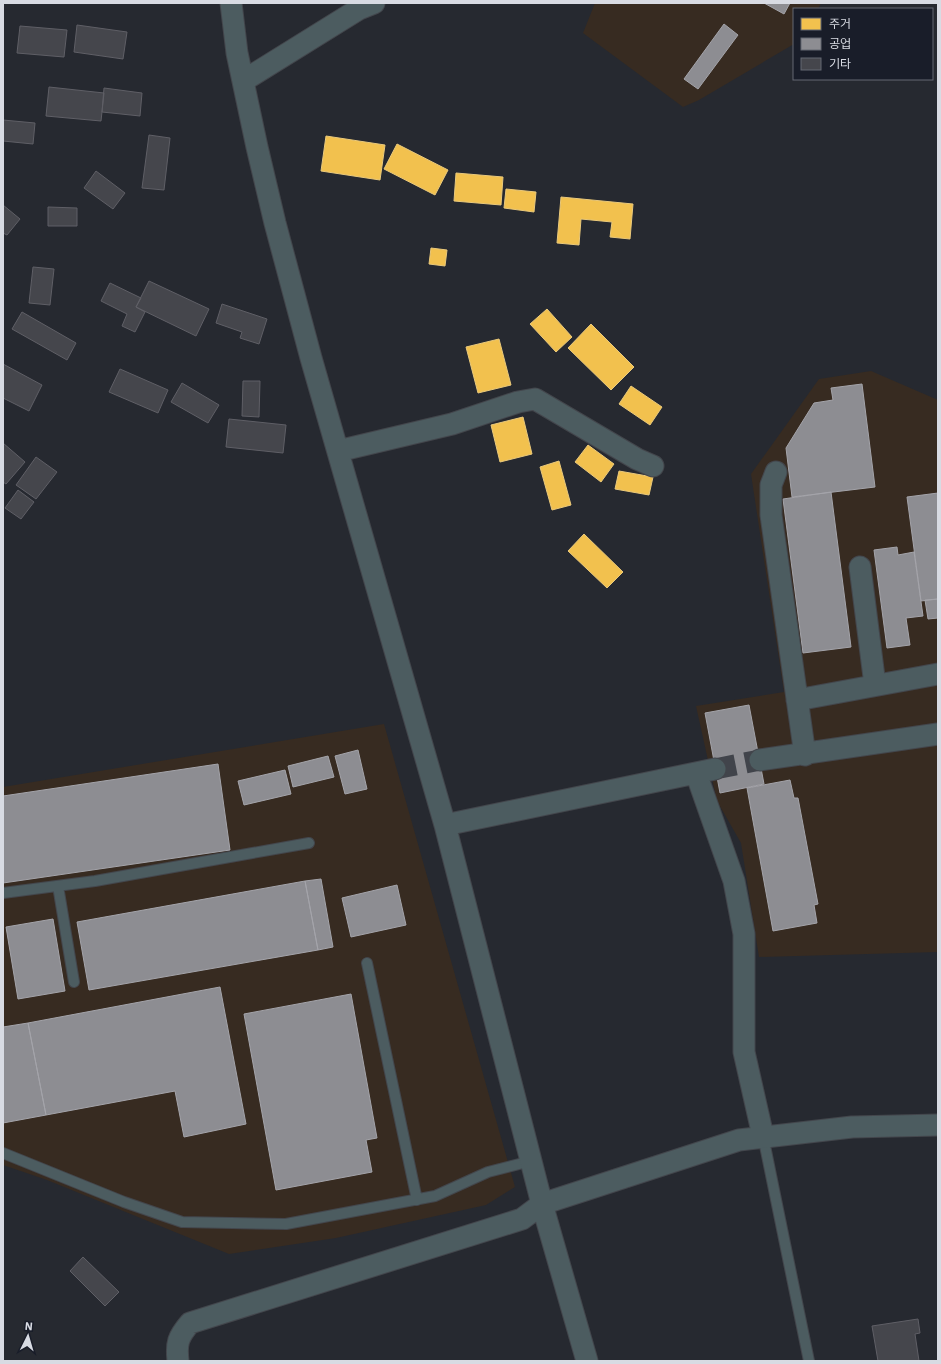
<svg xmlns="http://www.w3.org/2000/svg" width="941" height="1364" font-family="'IBM Plex Sans','Noto Sans KR',sans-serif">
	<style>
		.industrial { fill: #372b21 }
		.homes { fill: #f2c14e; stroke: #eac97b }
		.industry { fill: #8d8d92; stroke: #a4a4aa }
		.building { fill: #45464c; stroke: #5f5f66 }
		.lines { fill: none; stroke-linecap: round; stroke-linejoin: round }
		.minor-tunnel { stroke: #41444b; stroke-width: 21; stroke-dasharray: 21 10; stroke-linecap: butt }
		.service-casing { stroke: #43464c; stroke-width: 12 }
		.minor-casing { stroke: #43464c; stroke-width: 23 }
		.service { stroke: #4c5c60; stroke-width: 10 }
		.minor { stroke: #4c5c60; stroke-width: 21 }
	</style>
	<rect width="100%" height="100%" fill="#262930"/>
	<!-- industrial -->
	<path class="industrial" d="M595,3H821L818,9H794V44L699,100L683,107L583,33Z
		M871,371L938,400V952L759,957L741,843L717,801L696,706L784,692L751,474L819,379Z
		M384,724L515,1187L486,1205L336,1238L229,1254L47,1180L3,1165V787Z"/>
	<!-- homes -->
	<path class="homes" d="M326,136L385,145L380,180L321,171Z
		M397,144L448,170L435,195L384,169Z
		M456,173L503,177L501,205L454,201Z
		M506,189L536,192L534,212L504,208Z
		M561,197L633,204L630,239L610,237L612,222L581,219L579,245L557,243Z
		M431,248L447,250L445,266L429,264Z
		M547,309L572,337L556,352L530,324Z
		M591,324L634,367L611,390L568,348Z
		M499,339L511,385L478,393L466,347Z
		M631,386L662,407L650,425L619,404Z
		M523,417L532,454L500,462L491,425Z
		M588,445L614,464L601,482L575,462Z
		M559,461L571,505L552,510L540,467Z
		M619,471L653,477L649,495L615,489Z
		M584,534L623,572L607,588L568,551Z"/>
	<!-- industry -->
	<path class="industry" d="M764,3H790L784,14Z
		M724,24L738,35L698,89L684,79Z
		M862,384L875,487L792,497L786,448L814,403L833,400L831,388Z
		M831,492L851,647L803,653L783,499Z
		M938,493V599L921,601L907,497Z
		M897,547L898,555L914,552L923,616L906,618L910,645L887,648L874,550Z
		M938,599V618L928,619L925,600Z
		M749,705L764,784L720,793L705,713Z
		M358,750L367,789L345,794L335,756Z
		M328,756L334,777L293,787L288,766Z
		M218,764L230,850L3,883V796Z
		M285,770L291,794L244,805L238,781Z
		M790,780L794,798H798L818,904L814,905L817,923L773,931L747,788Z
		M321,879L333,947L318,950L305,881Z
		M305,881L318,950L89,990L77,922Z
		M397,885L406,925L351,937L342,898Z
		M53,919L65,991L18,999L6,927Z
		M220,987L246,1124L184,1137L175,1091L46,1115L28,1023Z
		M351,994L377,1138L366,1140L372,1172L276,1190L244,1014Z
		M28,1023L46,1115L3,1123V1027Z"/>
	<!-- building -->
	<path class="building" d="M77,25L127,32L123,59L74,52Z
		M20,26L67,30L64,57L17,53Z
		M49,87L104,93L101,121L46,116Z
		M104,88L142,93L140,116L102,112Z
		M3,120L35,123L33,144L3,141Z
		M149,135L170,138L164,190L142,188Z
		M96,171L125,193L113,209L84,188Z
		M3,205L20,219L7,235L3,233Z
		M48,207L77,208V226H48Z
		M33,267L54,269L50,305L29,303Z
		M149,281L209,309L196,336L136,307Z
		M110,283L141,298L136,307L145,312L135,332L122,326L127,314L101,301Z
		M222,304L267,319L259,344L240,338L242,332L216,323Z
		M22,312L76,343L67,360L12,329Z
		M3,364L42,385L29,411L3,398Z
		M120,369L168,390L158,413L109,392Z
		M243,381H260L259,417L242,416Z
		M182,383L219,405L208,423L171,402Z
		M229,419L286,425L283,453L226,447Z
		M3,443L25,462L6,484L3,482Z
		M36,457L57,472L36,499L16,485Z
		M18,490L34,502L21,519L5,508Z
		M83,1257L119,1292L105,1306L70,1271Z
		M918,1319L920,1333L915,1334L919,1361H878L872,1326Z"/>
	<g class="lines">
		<!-- minor-tunnel -->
		<path class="minor-tunnel" d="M715,769L760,760"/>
		<!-- service casing -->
		<g class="service-casing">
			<path id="service" d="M58,886L74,982
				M3,893L95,881L309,843
				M367,963L417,1200
				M763,1136L809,1361
				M3,1153L124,1202L182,1222L286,1224L435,1196L488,1172L531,1161"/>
		</g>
		<!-- minor casing -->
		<g class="minor-casing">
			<path id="minor" d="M231,3L237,53L257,147L275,223L311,358L445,825L542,1204L587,1361
				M243,81L359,9L374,3
				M338,451L452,424L518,402L535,399L637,459L653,466
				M776,472L771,485V515L805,755
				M860,567L875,685
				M797,700L938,674
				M760,760L938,734
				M696,773L734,881L744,934V1052L763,1136
				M445,825L715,769
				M178,1361C176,1343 178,1337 190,1323L522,1219L542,1204L739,1140L852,1127L938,1125"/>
		</g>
		<!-- service -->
		<use href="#service" class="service"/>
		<!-- minor -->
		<use href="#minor" class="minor"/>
	</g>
	<!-- border -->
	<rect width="941" height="1364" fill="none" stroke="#d8dbe3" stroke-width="8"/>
	<!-- legend -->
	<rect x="793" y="8" width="140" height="72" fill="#191d29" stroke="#656973"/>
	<rect x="801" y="18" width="20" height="12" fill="#f2c14e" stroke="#656973"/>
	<text x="829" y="28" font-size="12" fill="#d8dbe3">주거</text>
	<rect x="801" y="38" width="20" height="12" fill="#8d8d92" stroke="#656973"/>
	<text x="829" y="48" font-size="12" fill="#d8dbe3">공업</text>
	<rect x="801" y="58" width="20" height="12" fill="#45464c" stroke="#656973"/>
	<text x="829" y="68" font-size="12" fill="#d8dbe3">기타</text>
	<!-- north arrow -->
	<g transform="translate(28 1336) rotate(5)" stroke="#191d29" stroke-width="3" paint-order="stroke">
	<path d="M0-3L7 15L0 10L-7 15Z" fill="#d8dbe3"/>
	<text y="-6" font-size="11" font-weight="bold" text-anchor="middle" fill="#d8dbe3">N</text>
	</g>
</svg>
